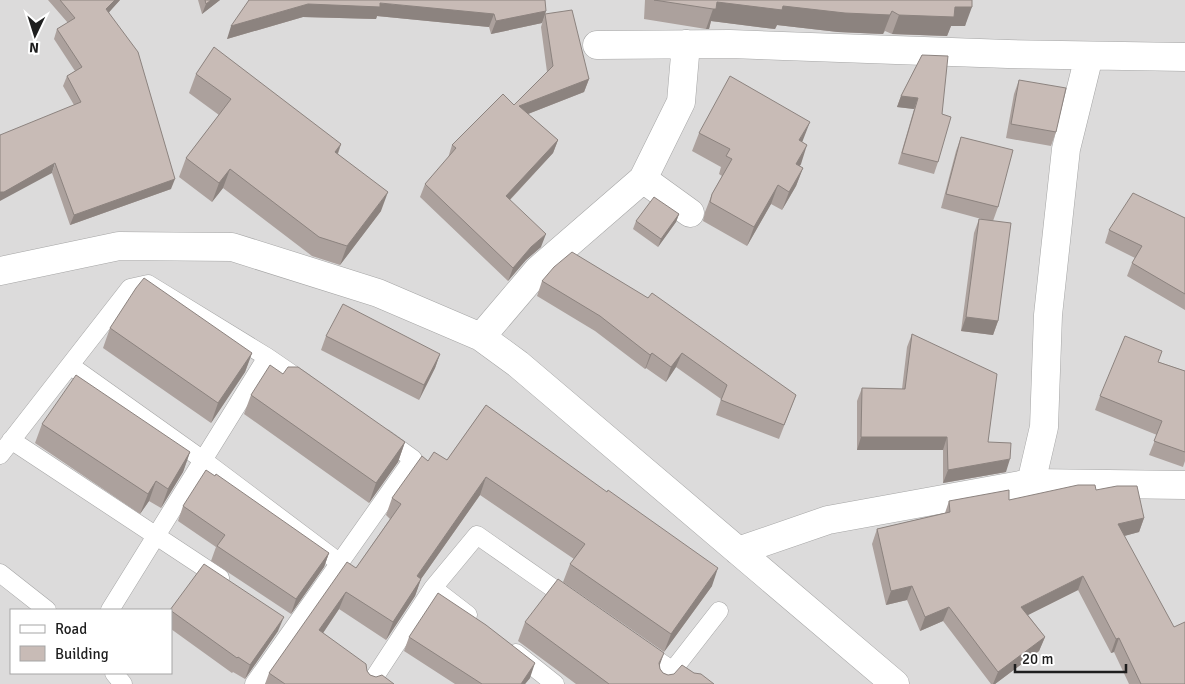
<svg xmlns="http://www.w3.org/2000/svg" width="1185" height="684" font-family="Signika,sans-serif">
	<style>
		.residential { fill: #dcdbdb; fill-rule: evenodd }
		.lines { fill: none; stroke-linecap: round; stroke-linejoin: round }
		.service-casing { stroke: #a5a5a5; stroke-width: 19 }
		.minor-casing { stroke: #a5a5a5; stroke-width: 29 }
		.service { stroke: #fff; stroke-width: 18 }
		.minor { stroke: #fff; stroke-width: 28 }
		.wall { fill: #aca19d }
		.shaded-wall { fill: #8c837f }
		.building { fill: #c8bbb6; stroke: #8c837f }
	</style>
	<rect width="100%" height="100%" fill="#f0eae3"/>
	<!-- residential -->
	<path class="residential" d="M0,0H1185V684H0ZM11,610H171V673H11Z"/>
	<g class="lines">
		<!-- service casing -->
		<g class="service-casing">
			<path id="service" d="M71,366L203,460L340,563
				M11,440L220,578
				M0,455L130,288L148,284L267,357
				M0,573L47,610
				M433,588L468,615
				M110,610L267,357L305,383
				M641,649L692,684
				M516,653L555,684
				M114,673L123,684
				M254,684L413,459L384,438
				M370,684L433,588L477,535L570,600
				M662,684L719,611"/>
		</g>
		<!-- minor casing -->
		<g class="minor-casing">
			<path id="minor" d="M686,44L681,102L643,179L690,213
				M597,45L730,44L1008,54L1185,57
				M0,271L119,246L232,247L378,293L481,337L518,364L895,684
				M481,337L538,270L643,179
				M1031,483L1185,485
				M738,551L828,520L1031,483L1044,427L1048,315L1066,149L1089,56"/>
		</g>
		<!-- service -->
		<use href="#service" class="service"/>
		<!-- minor -->
		<use href="#minor" class="minor"/>
	</g>
	<!-- wall -->
	<path class="wall" d="M48,0H120L109,12L171,189L70,225L52,173L74,105L63,86L67,76L75,71L54,39L57,29L68,23Z
		M198,0H220L202,14Z
		M249,0L546,11L542,23L491,34L489,27L377,16L376,19L303,17L227,39Z
		M642,0H972L965,26H951L947,36L892,34L885,31L883,34L838,32L777,25L775,29L711,21L709,29H706L644,19L645,0Z
		M545,14L589,79L584,92L528,114L558,140L553,153L510,200L541,247L526,260L508,281L420,197L425,184L448,158L452,145L514,105L547,72L541,27Z
		M922,55L942,114L938,162L934,174L898,164L914,109L897,107L901,96Z
		M196,74L341,144L338,154L381,211L340,265L312,256L223,188L212,202L179,177L186,158L219,115L189,93Z
		M1019,80L1056,132L1051,146L1006,138L1014,94Z
		M699,133L803,140L802,142L801,164L799,166L803,168L796,186L782,210L771,204L747,246L703,221L705,212L712,194L722,176L719,174L721,167L692,151Z
		M961,137L998,207L993,221L998,321L993,335L961,331L974,233L979,219L985,220L941,208L956,151Z
		M679,214L676,222L658,247L633,229L636,221Z
		M1185,218V310L1127,276L1132,263L1135,258L1105,243L1109,230Z
		M542,281L648,298L796,395L779,439L716,415L721,399L676,367L666,382L646,368L645,369L595,331L537,296Z
		M110,328L252,353L245,372L211,423L103,348Z
		M912,334L988,442L1006,472L943,483V450H857V401L862,388L902,389L907,347Z
		M326,336L440,354L435,368L419,400L321,350Z
		M1159,362L1185,371V461L1183,467L1149,455L1157,435L1095,410L1100,396Z
		M283,374L405,442L398,462L369,503L244,414L251,395Z
		M486,405L712,586L664,652L563,582L570,564L574,559L480,495L421,579L415,596L386,640L339,609L323,633L367,671L370,675L394,684H265L269,673L356,568L390,519L386,515L392,498L428,461L447,460Z
		M42,424L190,452L183,472L161,508L149,501L140,514L35,443Z
		M1096,490L1144,518L1139,532L1124,536L1185,684H1129L1114,652L1111,653L1078,590L1028,615L1045,637L1039,651L995,684H991L943,621L920,631L907,600L886,605L872,544L877,529L945,513L949,501L1009,500Z
		M183,506L329,553L324,567L291,614L211,561L216,547L178,521Z
		M170,610L278,631L245,679L233,672L232,673L171,629V610Z
		M525,622L659,667L663,673L668,675L694,673L714,684H576L518,641Z
		M409,637L530,678L525,684H455L404,651Z"/>
	<!-- shaded-wall -->
	<path class="shaded-wall" d="M115,0H120L103,19L106,9Z
		M211,0H220L202,14L206,4Z
		M717,2L783,6L892,11L883,34L838,32L777,25L775,29L711,21L709,29H706L713,9Z
		M380,3L494,14L489,27L377,16L376,19L303,17L227,39L231,26L308,4Z
		M955,7H972L965,26H951L947,36L892,34L899,15Z
		M546,11L542,23L491,34L496,21Z
		M589,79L584,92L515,119L519,106Z
		M901,96L918,98L914,109L897,107Z
		M810,122L803,140L792,159L799,140Z
		M558,140L553,153L501,209L506,196Z
		M341,144L334,163L335,152Z
		M807,145L801,164L790,182L796,164Z
		M55,163L52,173L0,201V192Z
		M803,168L796,186L782,210L789,192Z
		M230,169L223,188L212,202L219,183Z
		M175,179L171,189L70,225L74,215Z
		M778,185L771,204L747,246L754,227Z
		M388,192L381,211L340,265L347,246Z
		M679,214L676,222L658,247L661,239Z
		M546,234L541,247L526,260L508,281L513,268L531,247Z
		M966,317L998,321L993,335L961,331Z
		M252,353L245,372L211,423L218,403Z
		M652,353L646,368L645,369L650,355Z
		M682,353L676,367L666,382L671,367Z
		M440,354L435,368L419,400L424,385Z
		M861,437H947L943,450H857Z
		M405,442L398,462L369,503L376,483Z
		M190,452L183,472L161,508L168,489Z
		M1010,459L1006,472L943,483L948,470Z
		M486,477L480,495L421,579L415,596L386,640L393,622L417,576Z
		M156,481L149,501L140,514L148,494Z
		M1144,518L1139,532L1113,539L1118,524Z
		M329,553L324,567L291,614L296,599Z
		M718,568L712,586L664,652L671,634Z
		M1083,576L1078,590L1016,621L1021,607Z
		M912,586L907,600L886,605L891,591Z
		M346,592L339,609L313,648L319,630Z
		M949,607L943,621L920,631L925,617Z
		M284,617L278,631L245,679L250,665Z
		M1045,637L1039,651L995,684H993L998,672Z
		M1119,638L1114,652L1111,653L1116,639Z
		M664,653L657,673L659,663Z
		M535,663L530,678L525,684H521Z"/>
	<!-- building -->
	<path class="building" d="M60,0H115L106,9L138,52L175,179L74,215L55,163L4,192H0V135L81,102L67,76L82,67L57,29L75,18Z
		M205,0H211L206,4Z
		M249,0H545L546,11L496,21L494,14L380,3V7L308,4L231,26Z
		M654,0H972V7H955L954,17L899,15L892,11L890,15L845,13L783,6L782,10L717,2L716,9H713Z
		M572,10L589,79L519,106L558,140L506,196L546,234L531,247L513,268L425,184L456,148L452,145L503,94L514,105L553,66L545,14Z
		M214,47L341,144L335,152L388,192L347,246L319,237L230,169L219,183L186,158L231,99L196,74Z
		M922,55L948,56L942,114L951,117L938,162L902,153L918,98L901,96Z
		M730,76L810,122L799,140L807,145L796,164L803,168L789,192L778,185L754,227L710,202L712,194L732,159L726,156L730,149L699,133Z
		M1019,80L1066,88L1056,132L1011,124Z
		M961,137L1013,150L998,207L946,194Z
		M1133,193L1185,218V294L1132,263L1142,246L1109,230Z
		M654,197L679,214L661,239L636,221Z
		M979,219L1011,223L998,321L966,317Z
		M572,252L648,298L652,293L796,395L784,425L721,400L727,385L682,353L671,367L652,353L650,355L600,316L542,281L554,267Z
		M144,278L252,353L218,403L110,328L136,288Z
		M343,304L440,354L424,385L326,336Z
		M912,334L997,374L988,442L1011,443L1010,459L948,470L947,437H861L862,388L905,389Z
		M1125,336L1162,351L1158,362L1185,371V452L1154,441L1162,421L1100,396Z
		M270,365L283,374L288,367H298L405,442L376,483L251,395Z
		M76,375L190,452L168,489L156,481L148,494L42,424Z
		M486,405L607,492L608,490L718,568L671,634L570,564L585,544L486,477L417,576L421,579L393,622L346,592L319,630L366,664L367,671L370,675L376,677L382,675L394,684H285L269,673L347,562L356,568L401,504L392,498L422,456L428,461L434,452L447,460Z
		M206,470L215,476L216,474L329,553L296,599L217,546L225,535L183,506Z
		M1078,485H1095L1096,490L1117,486H1137L1144,518L1118,524L1174,627L1185,622V684H1141L1119,638L1116,639L1083,576L1021,607L1045,637L998,672L949,607L925,617L912,586L891,591L877,529L950,512L949,501L1009,490V500Z
		M204,564L284,617L250,665L238,657L237,658L170,610Z
		M558,579L664,653L659,663L660,669L663,673L668,675L674,674L682,665L694,673L701,674L714,684H609L525,622Z
		M438,593L486,625L535,663L521,684H482L409,637Z"/>
	<!-- legend -->
	<rect x="10" y="609" width="162" height="65" fill="#ffffff" stroke="#a5a5a5"/>
	<rect x="20" y="625" width="25" height="8" fill="#ffffff" stroke="#a5a5a5"/>
	<text x="55" y="634" font-size="15" fill="#1e1e1e">Road</text>
	<rect x="20" y="646" width="25" height="15" fill="#c8bbb6" stroke="#a5a5a5"/>
	<text x="55" y="659" font-size="15" fill="#1e1e1e">Building</text>
	<!-- north arrow -->
	<g transform="translate(35 35) rotate(184)" stroke="#ffffff" stroke-width="4" paint-order="stroke">
	<path d="M0-4L9 19L0 12L-9 19Z" fill="#1e1e1e"/>
	<text y="-8" font-size="14" font-weight="bold" text-anchor="middle" fill="#1e1e1e">N</text>
	</g>
	<!-- scale -->
	<path d="M1015 664v8h111v-8" fill="none" stroke="#1e1e1e" stroke-width="2.5"/>
	<text x="1022" y="664" font-size="15" fill="#1e1e1e" stroke="#ffffff" stroke-width="4" paint-order="stroke">20 m</text>
</svg>
